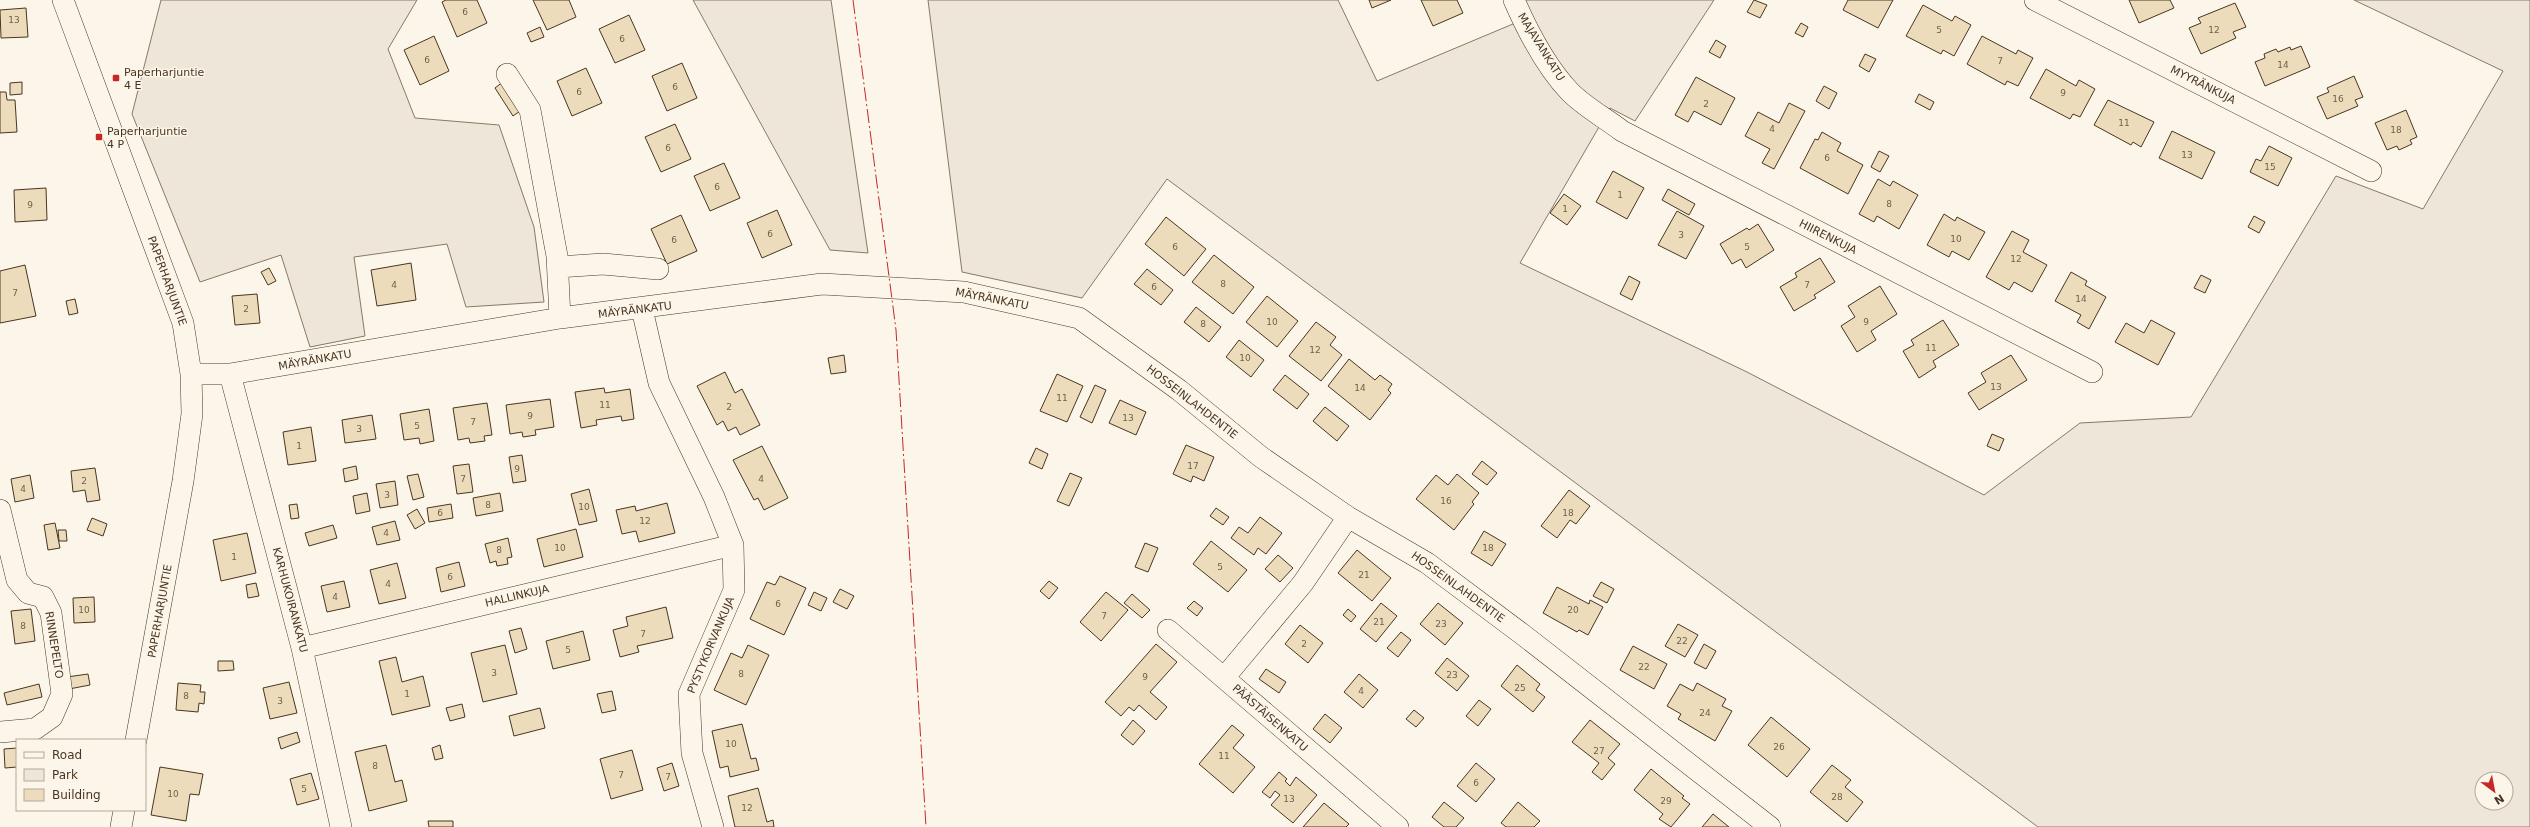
<svg xmlns="http://www.w3.org/2000/svg" width="2530" height="827" font-family="'DejaVu Sans',sans-serif">
	<style>
		.green { fill: #ede6d9; stroke: #887966; fill-rule: evenodd }
		.building { fill: #ecdcbc; stroke: #4a3520 }
		.lines { fill: none; stroke-linecap: round; stroke-linejoin: round }
		.minor-casing { stroke: #4a3520; stroke-width: 22 }
		.minor { stroke: #fbf6e9; stroke-width: 21 }
		.power { stroke: #c62828; stroke-width: 1; stroke-dasharray: 14 3 2 3; stroke-linecap: butt }
		.poi-dot { fill: #c62828; stroke: #fbf6e9; stroke-width: 1.5 }
		.labels { text-anchor: middle; dominant-baseline: central; stroke-width: 3; stroke-linejoin: round; paint-order: stroke }
		.number-label { font-size: 9px; fill: #725f47 }
		.street-label { font-size: 11px; fill: #4a3520; stroke: #fbf6e9 }
		.poi-label { font-size: 11px; fill: #4a3520; stroke: #fbf6e9; text-anchor: start }
	</style>
	<rect width="100%" height="100%" fill="#fbf6e9"/>
	<!-- green -->
	<path class="green" d="M161,0H417L388,49L415,118L499,125L534,227L544,302L466,307L447,244L354,257L365,336L310,347L281,255L200,282L132,114Z
		M693,0H831L868,253L830,250Z
		M928,0H1338L1377,81L1532,16L1524,0H1714L1635,121L1610,108L1520,263L1747,372L1984,495L2080,423L2191,417L2336,176L2423,209L2503,71L2354,0H2530V827H2038L1167,179L1082,298L962,272ZM2482,779H2506V803H2482Z"/>
	<!-- building -->
	<path class="building" d="M446,0H477L487,23L457,37L442,2Z
		M533,0H569L576,17L547,30Z
		M1369,0H1391L1372,8Z
		M1421,0H1457L1463,13L1433,26Z
		M1754,0L1767,5L1760,18L1747,12Z
		M1848,0H1893L1878,28L1843,10Z
		M2129,0H2170L2174,8L2139,23Z
		M2235,3L2246,27L2233,32L2236,38L2201,54L2189,28L2201,23L2198,18Z
		M1923,5L1952,21L1955,16L1971,25L1954,56L1943,50L1941,54L1906,36Z
		M26,8L28,37L1,38L0,10Z
		M629,15L645,50L615,63L599,29Z
		M1801,23L1808,27L1803,37L1795,33Z
		M540,27L544,37L531,42L527,33Z
		M434,36L449,71L420,85L404,50Z
		M1982,36L2016,54L2018,50L2033,58L2018,86L2007,81L2005,85L1967,64Z
		M1716,40L1726,46L1720,58L1709,52Z
		M2301,46L2310,67L2265,86L2255,62L2265,58L2264,54L2276,49L2278,52L2290,47L2291,50Z
		M1865,54L1876,59L1869,72L1859,66Z
		M682,63L697,98L667,111L652,76Z
		M586,68L602,103L572,116L557,81Z
		M2046,69L2076,86L2079,80L2095,89L2080,117L2073,114L2070,119L2030,98Z
		M2354,76L2363,97L2355,100L2358,106L2327,119L2317,97L2329,92L2327,88Z
		M1696,77L1735,98L1721,125L1694,111L1688,122L1675,115Z
		M504,81L523,109L513,116L495,88Z
		M22,82V94L10,95V83Z
		M1824,86L1837,93L1829,109L1816,101Z
		M0,92H6L7,100H15L17,132L0,133Z
		M1919,94L1934,102L1930,110L1915,102Z
		M2108,100L2154,122L2141,147L2133,142L2131,145L2094,125Z
		M1789,103L1805,111L1774,169L1762,163L1770,149L1745,136L1758,112L1779,123Z
		M2406,110L2417,137L2410,140L2412,144L2399,150L2397,146L2387,150L2375,123Z
		M675,124L691,159L661,172L645,137Z
		M2172,131L2215,152L2202,179L2159,158Z
		M1822,132L1841,143L1837,151L1863,165L1848,194L1800,168L1815,139L1818,140Z
		M2269,146L2292,158L2278,186L2250,172L2256,159L2261,161Z
		M1879,151L1889,156L1880,172L1871,167Z
		M724,163L740,198L710,211L694,176Z
		M1613,171L1644,188L1627,219L1596,202Z
		M1878,179L1890,186L1893,181L1918,195L1899,229L1877,216L1874,222L1859,214Z
		M46,188L47,220L15,222L14,190Z
		M1668,189L1695,204L1689,215L1662,200Z
		M1564,194L1581,206L1567,225L1550,213Z
		M777,210L792,245L762,258L747,223Z
		M1677,211L1704,226L1686,259L1658,245Z
		M1944,214L1955,221L1957,217L1985,232L1969,260L1952,251L1949,257L1927,245Z
		M681,215L697,251L667,264L651,229Z
		M2254,216L2265,222L2259,233L2248,227Z
		M1166,217L1206,249L1184,276L1145,244Z
		M1758,224L1774,250L1746,268L1741,259L1732,264L1720,244L1747,228L1749,230Z
		M2012,231L2029,240L2023,252L2047,265L2032,292L2014,282L2009,290L1986,277Z
		M1214,255L1254,287L1233,314L1192,282Z
		M1820,258L1835,282L1814,295L1816,298L1794,311L1780,287L1797,277L1795,273Z
		M411,263L416,300L377,306L371,270Z
		M25,265L36,316L0,323V271Z
		M269,268L276,281L268,285L261,272Z
		M1147,269L1173,290L1161,305L1134,284Z
		M2071,272L2087,281L2085,285L2106,297L2089,329L2077,322L2081,315L2055,301Z
		M2201,275L2211,280L2205,293L2194,288Z
		M1629,276L1640,282L1632,300L1620,294Z
		M1880,286L1897,314L1871,331L1876,340L1857,352L1841,326L1855,317L1848,306Z
		M257,294L260,323L235,325L232,296Z
		M1267,296L1298,321L1277,347L1246,322Z
		M75,299L78,313L69,315L66,301Z
		M1196,307L1221,327L1209,342L1184,322Z
		M1943,320L1959,345L1933,361L1936,367L1919,378L1903,351L1914,345L1911,340Z
		M2151,320L2175,333L2158,365L2115,342L2126,323L2144,333Z
		M1316,322L1336,337L1330,345L1342,355L1321,381L1289,356Z
		M1239,340L1264,360L1251,377L1226,357Z
		M844,355L846,372L831,374L828,358Z
		M2011,355L2027,380L1979,410L1968,393L1986,382L1981,373Z
		M1349,359L1375,380L1380,375L1392,384L1388,390L1391,393L1370,420L1328,386Z
		M725,372L735,393L742,389L760,425L740,435L736,427L728,431L723,421L717,425L697,386Z
		M1057,374L1083,386L1067,422L1040,411Z
		M1285,375L1309,394L1297,409L1273,390Z
		M1095,385L1106,390L1092,423L1080,417Z
		M604,388L605,393L630,389L634,419L622,421L621,416L596,420L597,425L581,428L575,392Z
		M550,399L554,427L535,430L536,435L523,437L522,432L510,434L506,405Z
		M1120,400L1146,412L1136,435L1109,423Z
		M487,403L492,435L484,436L485,441L470,443L469,438L458,440L453,408Z
		M1325,407L1349,426L1337,441L1313,421Z
		M429,409L434,441L420,444L419,438L404,440L400,414Z
		M372,415L376,439L345,443L342,420Z
		M311,427L316,461L288,465L283,432Z
		M1992,434L2004,439L1999,451L1987,446Z
		M1186,445L1214,457L1204,481L1193,476L1191,482L1173,474Z
		M762,446L788,498L764,510L758,498L754,500L733,460Z
		M1036,448L1048,454L1042,469L1029,463Z
		M522,455L526,481L513,483L509,457Z
		M1482,461L1497,473L1487,485L1472,474Z
		M469,464L473,492L457,494L453,466Z
		M356,466L358,479L345,482L343,469Z
		M95,468L100,500L87,502L85,490L73,492L71,471Z
		M1070,473L1082,478L1069,506L1057,501Z
		M418,474L424,497L413,500L407,476Z
		M1457,474L1479,493L1472,502L1474,504L1454,530L1416,499L1436,475L1448,485Z
		M30,475L34,498L15,502L11,479Z
		M395,481L398,505L380,508L376,484Z
		M589,489L597,521L579,525L571,494Z
		M1569,490L1590,506L1576,524L1570,520L1557,538L1541,526Z
		M367,493L370,511L356,514L353,496Z
		M500,493L503,511L476,516L473,498Z
		M667,503L675,533L639,542L636,531L622,534L616,510L635,506L636,511Z
		M297,504L299,518L291,519L289,505Z
		M451,504L453,518L429,522L427,508Z
		M1216,508L1229,517L1223,525L1210,516Z
		M417,509L425,523L415,529L407,515Z
		M1260,517L1282,533L1266,554L1258,548L1254,555L1231,538L1239,527L1248,533Z
		M92,518L107,524L103,536L87,530Z
		M395,521L400,540L377,545L372,527Z
		M55,523L60,548L48,550L44,525Z
		M333,525L337,538L309,546L305,533Z
		M576,529L583,557L544,567L537,539Z
		M58,530H66L67,541H59Z
		M1484,531L1506,544L1492,566L1471,553Z
		M247,533L256,573L221,581L213,540Z
		M508,538L512,557L507,558L508,564L497,566L496,561L490,563L485,544Z
		M1211,541L1247,570L1228,592L1193,564Z
		M1145,543L1158,548L1148,572L1135,567Z
		M1357,550L1391,578L1372,601L1338,573Z
		M1278,555L1293,568L1280,582L1265,569Z
		M459,562L465,586L441,592L436,568Z
		M397,563L406,598L379,604L370,570Z
		M780,576L806,588L784,635L750,619L767,582L775,585Z
		M344,581L350,607L327,612L321,586Z
		M1049,581L1058,588L1049,599L1040,591Z
		M1601,582L1614,589L1607,603L1593,596Z
		M256,583L259,596L248,598L246,585Z
		M1557,587L1589,604L1590,600L1603,607L1588,635L1579,630L1577,632L1543,613Z
		M840,589L854,596L847,609L833,602Z
		M814,592L827,598L821,611L808,605Z
		M1106,592L1128,610L1101,641L1080,622Z
		M1132,594L1150,610L1142,618L1124,603Z
		M94,597L95,622L74,623L73,598Z
		M1194,601L1203,608L1197,616L1187,608Z
		M1381,603L1397,616L1376,642L1360,629Z
		M1438,603L1463,623L1445,645L1420,624Z
		M666,607L673,638L637,646L639,652L620,657L613,630L628,626L626,617Z
		M31,609L35,641L15,644L11,611Z
		M1348,609L1356,616L1351,622L1343,615Z
		M1678,624L1698,635L1685,657L1665,646Z
		M1300,625L1323,643L1308,663L1285,644Z
		M521,628L527,649L515,653L509,631Z
		M583,631L590,660L553,669L546,641Z
		M1401,632L1411,640L1398,657L1387,648Z
		M1156,644L1177,662L1150,692L1167,707L1156,720L1139,705L1134,711L1129,707L1121,716L1105,702Z
		M1704,644L1716,651L1706,669L1694,663Z
		M505,645L517,694L483,702L471,653Z
		M748,645L769,655L746,705L714,690L731,653L742,658Z
		M1633,646L1667,664L1654,689L1620,670Z
		M396,657L402,682L423,676L430,706L392,715L379,661Z
		M1447,658L1469,676L1457,691L1435,673Z
		M218,661H233L234,670L218,671Z
		M1517,665L1540,684L1536,690L1545,697L1533,712L1501,686Z
		M1266,669L1286,682L1279,693L1259,679Z
		M88,674L90,685L69,689L67,677Z
		M1359,674L1378,690L1363,708L1344,692Z
		M289,682L297,713L270,719L263,688Z
		M178,683L201,685L200,692H205L204,704L199,703L198,712L176,710Z
		M1697,683L1726,699L1722,706L1732,711L1715,741L1678,719L1681,714L1667,706L1680,684L1693,691Z
		M39,684L42,697L7,705L4,693Z
		M612,691L616,710L602,713L597,694Z
		M1479,700L1491,709L1478,726L1466,716Z
		M462,704L465,717L450,721L446,708Z
		M540,708L545,728L514,736L509,716Z
		M1414,710L1424,718L1416,727L1406,719Z
		M1325,714L1342,728L1330,743L1313,729Z
		M1771,717L1810,749L1787,777L1748,745Z
		M1133,720L1145,731L1133,745L1121,735Z
		M1590,720L1620,744L1608,758L1615,764L1602,780L1592,772L1599,763L1572,742Z
		M742,724L751,759L756,758L759,770L730,777L728,766L720,768L712,731Z
		M1232,725L1244,735L1233,748L1255,767L1233,793L1199,764Z
		M297,732L300,742L281,749L278,738Z
		M386,745L395,782L402,780L407,801L369,811L355,752Z
		M440,745L443,758L435,760L432,748Z
		M17,748V767L5,768L4,749Z
		M632,750L643,790L611,799L600,759Z
		M672,763L679,786L664,791L657,768Z
		M1476,763L1495,779L1476,802L1457,786Z
		M1832,765L1851,780L1845,787L1863,802L1847,822L1810,792Z
		M160,767L203,774L199,795L190,794L186,821L151,815Z
		M1651,769L1684,796L1682,798L1690,804L1671,827L1659,819L1663,814L1634,790Z
		M1279,772L1287,779L1285,781L1290,786L1296,777L1317,795L1293,823L1271,805L1280,795L1275,791L1270,798L1262,792Z
		M311,773L319,799L297,805L290,779Z
		M758,788L767,822L773,820L774,827H735L728,796Z
		M1444,802L1464,818L1456,827H1444L1432,817Z
		M1518,802L1540,821L1534,827H1506L1501,823Z
		M1324,803L1349,824L1346,827H1303Z
		M1713,814L1729,827H1702Z
		M428,821H453V827H429Z"/>
	<g class="lines">
		<!-- minor casing -->
		<g class="minor-casing">
			<path id="minor" d="M63,0L183,323L191,374L192,414L183,481L136,740
				M1514,0C1528,32 1546,67 1570,92C1585,107 1605,118 1622,131L2092,372
				M2035,0L2371,171
				M507,74L530,110L557,256L560,318
				M558,267L603,264L658,269
				M642,309L659,383L714,497L733,545L734,590L689,694L692,753L713,827
				M191,374H230L560,318L822,284L964,292L1079,318L1179,390L1261,457L1348,517L1427,563L1522,634L1770,827
				M230,374L302,648L341,827
				M0,510L17,580L28,593L43,597L51,613L62,694L52,717L35,729L0,732
				M1348,517L1303,583L1224,678L1398,827
				M1168,630L1224,678
				M302,648L733,545
				M121,827L124,810"/>
		</g>
		<!-- minor -->
		<use href="#minor" class="minor"/>
		<!-- power -->
		<path class="power" d="M853,0L896,330L926,827"/>
	</g>
	<!-- markers -->
	<g class="poi-dot">
		<rect x="112" y="74" width="8" height="8" rx="2"/>
		<rect x="95" y="133" width="8" height="8" rx="2"/>
	</g>
	<g class="labels">
		<!-- number labels -->
		<g class="number-label">
			<text x="465" y="12">6</text>
			<text x="14" y="20">13</text>
			<text x="1939" y="30">5</text>
			<text x="2214" y="30">12</text>
			<text x="622" y="39">6</text>
			<text x="427" y="60">6</text>
			<text x="2000" y="61">7</text>
			<text x="2283" y="65">14</text>
			<text x="675" y="87">6</text>
			<text x="579" y="92">6</text>
			<text x="2063" y="93">9</text>
			<text x="2338" y="99">16</text>
			<text x="1706" y="104">2</text>
			<text x="2124" y="123">11</text>
			<text x="1772" y="129">4</text>
			<text x="2396" y="130">18</text>
			<text x="668" y="148">6</text>
			<text x="2187" y="155">13</text>
			<text x="1827" y="158">6</text>
			<text x="2270" y="167">15</text>
			<text x="717" y="187">6</text>
			<text x="1620" y="195">1</text>
			<text x="1889" y="204">8</text>
			<text x="30" y="205">9</text>
			<text x="1565" y="209">1</text>
			<text x="770" y="234">6</text>
			<text x="1681" y="235">3</text>
			<text x="1956" y="239">10</text>
			<text x="674" y="240">6</text>
			<text x="1175" y="247">6</text>
			<text x="1747" y="247">5</text>
			<text x="2016" y="259">12</text>
			<text x="1223" y="284">8</text>
			<text x="394" y="285">4</text>
			<text x="1807" y="285">7</text>
			<text x="1154" y="287">6</text>
			<text x="15" y="293">7</text>
			<text x="2081" y="299">14</text>
			<text x="246" y="309">2</text>
			<text x="1272" y="322">10</text>
			<text x="1866" y="322">9</text>
			<text x="1203" y="324">8</text>
			<text x="1931" y="348">11</text>
			<text x="1315" y="350">12</text>
			<text x="1245" y="358">10</text>
			<text x="1996" y="387">13</text>
			<text x="1360" y="388">14</text>
			<text x="1062" y="398">11</text>
			<text x="605" y="405">11</text>
			<text x="729" y="407">2</text>
			<text x="530" y="416">9</text>
			<text x="1128" y="418">13</text>
			<text x="473" y="422">7</text>
			<text x="417" y="426">5</text>
			<text x="359" y="429">3</text>
			<text x="299" y="446">1</text>
			<text x="1193" y="466">17</text>
			<text x="517" y="469">9</text>
			<text x="463" y="479">7</text>
			<text x="761" y="479">4</text>
			<text x="84" y="481">2</text>
			<text x="23" y="489">4</text>
			<text x="387" y="495">3</text>
			<text x="1446" y="501">16</text>
			<text x="488" y="505">8</text>
			<text x="584" y="507">10</text>
			<text x="440" y="513">6</text>
			<text x="1568" y="513">18</text>
			<text x="645" y="521">12</text>
			<text x="386" y="533">4</text>
			<text x="560" y="548">10</text>
			<text x="1488" y="548">18</text>
			<text x="499" y="550">8</text>
			<text x="234" y="557">1</text>
			<text x="1220" y="567">5</text>
			<text x="1364" y="575">21</text>
			<text x="450" y="577">6</text>
			<text x="388" y="584">4</text>
			<text x="335" y="597">4</text>
			<text x="778" y="604">6</text>
			<text x="84" y="610">10</text>
			<text x="1573" y="610">20</text>
			<text x="1104" y="616">7</text>
			<text x="1379" y="622">21</text>
			<text x="1441" y="624">23</text>
			<text x="23" y="626">8</text>
			<text x="643" y="634">7</text>
			<text x="1682" y="641">22</text>
			<text x="1304" y="644">2</text>
			<text x="568" y="650">5</text>
			<text x="1644" y="667">22</text>
			<text x="494" y="673">3</text>
			<text x="741" y="674">8</text>
			<text x="1452" y="675">23</text>
			<text x="1145" y="677">9</text>
			<text x="1520" y="688">25</text>
			<text x="1361" y="691">4</text>
			<text x="407" y="694">1</text>
			<text x="186" y="696">8</text>
			<text x="280" y="701">3</text>
			<text x="1705" y="713">24</text>
			<text x="731" y="744">10</text>
			<text x="1779" y="747">26</text>
			<text x="1599" y="751">27</text>
			<text x="1224" y="756">11</text>
			<text x="375" y="766">8</text>
			<text x="621" y="775">7</text>
			<text x="668" y="777">7</text>
			<text x="1476" y="783">6</text>
			<text x="304" y="789">5</text>
			<text x="173" y="794">10</text>
			<text x="1837" y="797">28</text>
			<text x="1289" y="799">13</text>
			<text x="1666" y="801">29</text>
			<text x="747" y="808">12</text>
		</g>
		<!-- street labels -->
		<g class="street-label">
			<text transform="translate(1541 47) rotate(58)">MAJAVANKATU</text>
			<text transform="translate(2203 85) rotate(27)">MYYRÄNKUJA</text>
			<text transform="translate(1828 237) rotate(27)">HIIRENKUJA</text>
			<text transform="translate(167 281) rotate(70)">PAPERHARJUNTIE</text>
			<text transform="translate(992 299) rotate(11)">MÄYRÄNKATU</text>
			<text transform="translate(635 310) rotate(-7)">MÄYRÄNKATU</text>
			<text transform="translate(315 360) rotate(-10)">MÄYRÄNKATU</text>
			<text transform="translate(1192 402) rotate(38)">HOSSEINLAHDENTIE</text>
			<text transform="translate(1458 587) rotate(36)">HOSSEINLAHDENTIE</text>
			<text transform="translate(517 596) rotate(-13)">HALLINKUJA</text>
			<text transform="translate(290 600) rotate(75)">KARHUKOIRANKATU</text>
			<text transform="translate(160 611) rotate(-80)">PAPERHARJUNTIE</text>
			<text transform="translate(54 645) rotate(81)">RINNEPELTO</text>
			<text transform="translate(711 645) rotate(-67)">PYSTYKORVANKUJA</text>
			<text transform="translate(1270 718) rotate(41)">PÄÄSTÄISENKATU</text>
		</g>
		<!-- poi labels -->
		<g class="poi-label">
			<text x="124" y="72">Paperharjuntie<tspan x="124" dy="13">4 E</tspan></text>
			<text x="107" y="131">Paperharjuntie<tspan x="107" dy="13">4 P</tspan></text>
		</g>
	</g>
	<!-- legend -->
	<rect x="16" y="739" width="130" height="72" fill="#fbf6e9" stroke="#b4a999"/>
	<rect x="24" y="752" width="20" height="6" fill="#fbf6e9" stroke="#b4a999"/>
	<text x="52" y="759" font-size="12" fill="#4a3520">Road</text>
	<rect x="24" y="769" width="20" height="12" fill="#ede6d9" stroke="#b4a999"/>
	<text x="52" y="779" font-size="12" fill="#4a3520">Park</text>
	<rect x="24" y="789" width="20" height="12" fill="#ecdcbc" stroke="#b4a999"/>
	<text x="52" y="799" font-size="12" fill="#4a3520">Building</text>
	<!-- north arrow -->
	<g transform="translate(2494 791) rotate(148)"><circle r="19" fill="#fbf6e9" stroke="#b4a999"/>
	<path d="M0-3L7 15L0 10L-7 15Z" fill="#c62828"/>
	<text y="-6" font-size="11" font-weight="bold" text-anchor="middle" fill="#4a3520">N</text>
	</g>
</svg>
